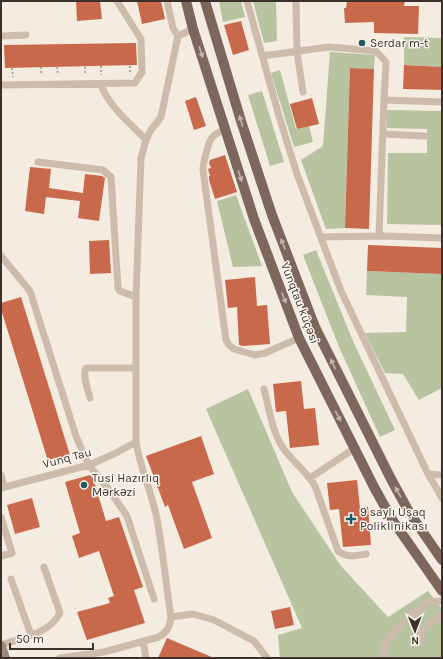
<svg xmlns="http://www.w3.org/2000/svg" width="443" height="659" font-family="Karla,sans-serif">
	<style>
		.green { fill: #b8c4a0 }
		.building { fill: #c8694b }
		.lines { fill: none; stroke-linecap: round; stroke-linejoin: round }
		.path { stroke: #b9a596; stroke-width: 2; stroke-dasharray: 2 2; stroke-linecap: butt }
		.service { stroke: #cdbbac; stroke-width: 7 }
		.secondary { stroke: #a18a7d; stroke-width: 10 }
		.primary { stroke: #7d675c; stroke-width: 10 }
		.oneway { fill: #c2b5ac }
		.poi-dot { fill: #1f5a5e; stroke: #fbf5ee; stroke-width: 1.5 }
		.labels { text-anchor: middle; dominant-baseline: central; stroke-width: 3; stroke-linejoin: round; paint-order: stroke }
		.poi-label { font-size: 12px; fill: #3b302b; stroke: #fbf5ee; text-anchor: start }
		.street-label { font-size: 12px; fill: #3b302b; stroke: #fbf5ee }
	</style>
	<rect width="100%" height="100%" fill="#f4ebe1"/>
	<!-- green -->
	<path class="green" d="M219,1H241L245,17L223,22Z
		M253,1H276L277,41L264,43Z
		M404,37L442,38V67L404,65Z
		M330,52L375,55L374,69L350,68L345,228L326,229L301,160L323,146Z
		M280,70L296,129L309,126L313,142L294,147L271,73Z
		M262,91L284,162L270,166L248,95Z
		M387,110L442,111V225L387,224L388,153H427V129L387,128Z
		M236,195L262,266L233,267L217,201Z
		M316,250L353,341L395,430L380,437L339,347L303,255Z
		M367,271L442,274V388L419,400L403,374L385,373L365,333L406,332L407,297L366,295Z
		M248,389L292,492L341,566L388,617L428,591L442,609V658H280L278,635L302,628L206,409Z"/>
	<!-- building -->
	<path class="building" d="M76,1H100L102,19L77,21Z
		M137,1H161L165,19L142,24Z
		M347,1H405L404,6H419L418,34L374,33V22L345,23L344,8H346Z
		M241,21L249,50L233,55L224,25Z
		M136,43L137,65L5,68L4,45Z
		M404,65L442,67V90L403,89Z
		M350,68L374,69L369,229L345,228Z
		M196,97L206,126L194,130L185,101Z
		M312,98L319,124L297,129L290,104Z
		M225,155L237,192L215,199L209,180V176H210L208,169L211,168L209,163L210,160Z
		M30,167L51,169L49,188L83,193L85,174L102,176L105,178L99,221L78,218L80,201L46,197L44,214L25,211Z
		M109,240L111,273L90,274L89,241Z
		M368,245L442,248V274L367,271Z
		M255,277L257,306L267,305L270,344L243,346L239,345L237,307L228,308L225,280Z
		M21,297L70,455L48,461L1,309V303Z
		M301,381L304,409L315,408L319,445L290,448L286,411L276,412L273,384Z
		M201,436L214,474L192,482L212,538L184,549L168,505L165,507L146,456Z
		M90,475L93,478L106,521L119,517L143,587L134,590L145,623L87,640L77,612L110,603L108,598L114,596L99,551L79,558L72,536L80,533L65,482Z
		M357,480L360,508L368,507L371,545L343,547L339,509L330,510L327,483Z
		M32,498L40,527L15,534L7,505Z
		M290,607L294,625L275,629L271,611Z
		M167,638L214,658H158Z"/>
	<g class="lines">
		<!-- path -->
		<path class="path" d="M101,66V75
			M130,66V74
			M41,67V75
			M57,67L58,75
			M85,67V75
			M12,68L13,77"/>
		<!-- service -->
		<path class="service" d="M167,1L173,28L178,36
			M247,1L279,116L297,174L341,291L428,474L442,498
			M296,1L297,52L303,92
			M1,36L26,35
			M262,56L329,47L376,51L386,62L384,100L442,102
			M101,84C107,105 131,124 146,140
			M1,85L135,83L142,72L141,39L117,1
			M225,129C220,132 214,134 211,139C208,145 203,163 203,170L226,340L229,345L234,349L255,355L265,353L299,338
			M383,134L424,136
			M38,162L103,170L111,177L118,288L120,291L136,297
			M379,236L384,100
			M321,237L385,236L442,238
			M1,256L30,291L76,436L84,455L89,465L109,490L127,516L154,599
			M264,389C269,408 272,432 283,448C293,462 307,472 315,486L338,551C347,558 356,556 366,554
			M90,398C88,389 82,376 86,368H136
			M428,474L442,475
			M1,475L4,487
			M310,478L355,448
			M1,488L89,465L114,454L136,442
			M1,517L12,553L1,556
			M11,579L31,635
			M171,617L193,614L214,620L254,641L267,658
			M143,641L146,658
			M421,643C416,630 433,622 442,615
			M1,645C22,638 49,634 60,613L44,567
			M60,658L104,652L159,637C167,632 170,627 171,617C166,585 163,552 157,519C152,493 140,468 136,442V297L141,158L146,140L151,130L161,117L178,36L193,29
			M383,658L385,644L392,634L426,602L442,601"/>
		<!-- secondary -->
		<path class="secondary" d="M1,646L5,658"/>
		<!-- primary -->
		<path class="primary" d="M186,1L193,29L254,219L299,338L375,489L393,521L442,591
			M205,1L241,121L272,215L315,327L391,479L409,512L442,560"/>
	</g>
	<!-- one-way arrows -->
	<defs><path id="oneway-solid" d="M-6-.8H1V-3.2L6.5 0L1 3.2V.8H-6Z"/></defs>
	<g class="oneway">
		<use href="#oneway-solid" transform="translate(201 52) rotate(72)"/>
		<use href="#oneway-solid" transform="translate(241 121) rotate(-107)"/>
		<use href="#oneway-solid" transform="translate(240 176) rotate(72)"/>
		<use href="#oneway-solid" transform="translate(283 244) rotate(-111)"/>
		<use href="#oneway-solid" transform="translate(284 298) rotate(69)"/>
		<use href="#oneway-solid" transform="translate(333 364) rotate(-116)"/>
		<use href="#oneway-solid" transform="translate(338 416) rotate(62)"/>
		<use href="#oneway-solid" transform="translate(398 492) rotate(-119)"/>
	</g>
	<!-- markers -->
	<g class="poi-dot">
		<circle cx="362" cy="43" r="4"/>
		<circle cx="84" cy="485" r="4"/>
		<path d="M349 513h4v4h4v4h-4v4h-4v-4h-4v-4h4z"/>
	</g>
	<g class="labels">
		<!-- poi labels -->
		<g class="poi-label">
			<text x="370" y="43">Serdar m-t</text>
			<text x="92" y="478">Tusi Hazırlıq<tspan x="92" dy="14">Mərkəzi</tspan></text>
			<text x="360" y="512">9 saylı Uşaq<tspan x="360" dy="14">Poliklinikası</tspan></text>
		</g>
		<!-- street labels -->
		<g class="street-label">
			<text transform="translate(300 303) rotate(69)">Vunqtau küçəsi</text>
			<text transform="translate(67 458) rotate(-15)">Vunq Tau</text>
		</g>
	</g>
	<!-- border -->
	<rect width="443" height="659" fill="none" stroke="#3b302b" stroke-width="4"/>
	<!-- north arrow -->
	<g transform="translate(415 631) rotate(179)" stroke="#fbf5ee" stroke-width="3" paint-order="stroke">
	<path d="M0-3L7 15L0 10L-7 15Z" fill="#3b302b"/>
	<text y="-6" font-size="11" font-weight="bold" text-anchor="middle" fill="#3b302b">N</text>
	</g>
	<!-- scale -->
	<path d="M10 643v6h83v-6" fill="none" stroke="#3b302b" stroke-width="2"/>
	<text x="16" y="643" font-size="12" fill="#3b302b" stroke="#fbf5ee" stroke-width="3" paint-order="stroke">50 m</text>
</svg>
